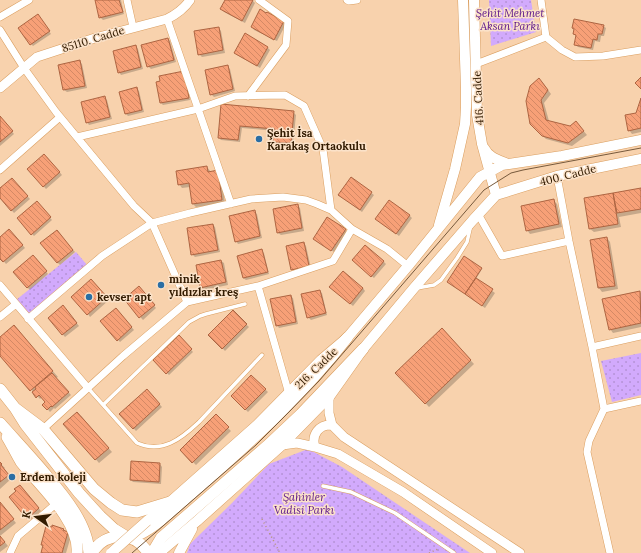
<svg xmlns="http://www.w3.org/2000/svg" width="641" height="553" font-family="Lora,serif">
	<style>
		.park { fill: url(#park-dots) }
		.shadow { fill: #0003 }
		.building { fill: url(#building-back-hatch); stroke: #ae6542 }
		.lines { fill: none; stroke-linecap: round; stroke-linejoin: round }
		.service-casing { stroke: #da9e5f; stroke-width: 4.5 }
		.minor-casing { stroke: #da9e5f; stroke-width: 8 }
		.tertiary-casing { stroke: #da9e5f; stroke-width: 10 }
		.secondary-casing { stroke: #da9e5f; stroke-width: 11 }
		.primary-casing { stroke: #da9e5f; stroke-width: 12 }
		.path { stroke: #b69573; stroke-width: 1.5; stroke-dasharray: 1 3; stroke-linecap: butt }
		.service { stroke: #fff; stroke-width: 3.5 }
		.minor { stroke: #fff; stroke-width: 7 }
		.tertiary { stroke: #fff; stroke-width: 9 }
		.secondary { stroke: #fff; stroke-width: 10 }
		.primary { stroke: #fff; stroke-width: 11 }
		.tram { stroke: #76593c; stroke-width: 1 }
		.secondary-bridge-casing { stroke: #da9e5f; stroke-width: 11; stroke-linecap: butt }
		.secondary-bridge { stroke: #fff; stroke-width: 10 }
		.poi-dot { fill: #2b6ea4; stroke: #fbe2c9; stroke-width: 1.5 }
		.labels { text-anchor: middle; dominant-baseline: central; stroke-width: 3; stroke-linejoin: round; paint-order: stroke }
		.park-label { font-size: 11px; font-style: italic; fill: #5a1389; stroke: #fbe2c9 }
		.street-label { font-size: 11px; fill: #321b01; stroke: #fbe2c9 }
		.poi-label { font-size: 11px; font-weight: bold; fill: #321b01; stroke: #fbe2c9; text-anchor: start }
	</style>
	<defs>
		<pattern id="park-dots" width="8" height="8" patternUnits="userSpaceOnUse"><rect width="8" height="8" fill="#d2aafc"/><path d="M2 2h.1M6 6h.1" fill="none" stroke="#b592d6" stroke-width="1.8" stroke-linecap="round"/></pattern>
		<pattern id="building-back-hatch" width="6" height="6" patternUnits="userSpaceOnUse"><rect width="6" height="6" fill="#f7a077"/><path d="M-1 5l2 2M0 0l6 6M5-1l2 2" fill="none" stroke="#d48965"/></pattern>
	</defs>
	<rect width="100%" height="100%" fill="#f8d2ad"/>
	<!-- park -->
	<path class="park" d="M489,0H531L536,32L491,46Z
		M76,252L88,266L29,315L16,300Z
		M641,353V395L612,402L601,361Z
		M308,449L342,467L470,553H187L190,544L232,503L269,464Z"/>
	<!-- shadow -->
	<path class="shadow" d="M96,0H121L124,14L103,20L100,17Z
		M227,0H252L255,3L245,23L224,12L222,9Z
		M40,18L51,34L33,46L31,44Z
		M284,21L286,24L277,41L254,30L252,27Z
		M603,26L606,28L604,36H601L600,42L595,41L593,50L578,47L575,44L577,37L574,34L575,30L573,28Z
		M219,28L221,31L225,53L202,57L199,54Z
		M168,39L170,41L176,62L151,69L148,66Z
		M136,46L138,49L143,69L121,75L119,72Z
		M267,47L270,50L260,68L237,55L235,53Z
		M80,62L82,64L87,88L67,92L64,90L59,66Z
		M227,66L230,69L235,91L214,97L211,94Z
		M186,75L190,100L163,105L160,102Z
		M543,83L551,94L544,103L549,121L570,127L576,122L587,135L572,146L546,139L531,124Z
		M136,88L139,91L144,112L128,116L126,114Z
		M104,97L107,100L112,119L89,125L87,122Z
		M641,101V132L632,134L629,130L637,114Z
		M222,105L293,112L296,115L293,145L277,144L274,141L275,131L242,128L240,142L221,140L219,138Z
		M0,117L14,134L0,146Z
		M47,157L62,175L46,189L28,169Z
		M207,167L211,172L221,175L225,203L196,207L193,204L190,187L182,188L179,184Z
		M351,178L374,195L362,212L342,197Z
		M14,182L30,199L14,213L0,197V190Z
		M641,189V213L619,217L621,227L594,232L590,229L585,199Z
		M553,200L557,204L562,227L530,234L527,230Z
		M37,203L52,220L34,236L18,219Z
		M297,205L300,208L304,231L281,235L278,233L274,210Z
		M254,212L257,214L262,238L238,244L236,241Z
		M409,215L412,218L399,236L379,221Z
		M213,225L215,227L220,252L195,257L192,254Z
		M345,230L347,232L334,252L317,241Z
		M12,233L25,248L6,264L0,257V239Z
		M59,234L75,252L60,265L57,262Z
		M607,238L610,242L618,289L602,292L599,288L591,241Z
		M304,243L306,246L311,268L294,272L292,269Z
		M261,250L264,253L269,274L246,280L243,278Z
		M36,258L48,274L30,290L27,287Z
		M465,258L482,269L476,279L495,293L485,308L448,282Z
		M221,261L224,263L228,285L204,290L201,287Z
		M384,262L386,264L374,278L356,263Z
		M94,283L109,300L90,317L88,314Z
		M363,288L365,291L353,306L333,290Z
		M141,290L156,308L143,320L125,300Z
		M319,291L322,293L327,315L311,320L308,317Z
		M640,292L641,293V327L613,333L610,329L603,300Z
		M290,296L293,298L298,324L279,328L277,325Z
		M65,309L79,326L65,337L49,318Z
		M116,309L134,330L120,342L102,322Z
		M233,312L249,327L225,351L210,335Z
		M442,330L474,364L429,407L397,373Z
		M19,332L58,377L56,378L71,395L55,409L54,408L50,412L44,405L47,402L42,397L40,399L0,355V338Z
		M179,336L193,352L169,375L154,360Z
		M251,376L268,392L248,412L232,396Z
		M147,390L162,407L136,431L120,414Z
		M81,416L112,452L99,463L65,424Z
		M216,416L231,431L196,465L181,450Z
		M132,462L160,464L162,467L161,484L133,482L131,480Z
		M0,463L5,468L3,469L11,479L0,489Z
		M22,488L41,511L30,520L27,518Z
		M0,503L16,523L0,536Z
		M63,529L71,536L66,553H42L44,546L42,544Z
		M0,536L8,546L0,552Z"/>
	<!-- building -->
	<path class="building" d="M95,0H119L123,12L99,18Z
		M225,0H253L242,21L220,9Z
		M260,9L266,13L267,12L284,21L274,40L251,27Z
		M38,14L50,31L30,45L18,28Z
		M574,19L604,25L602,34H598L597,40L593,39L591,48L574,45L576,35L573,34L574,29L572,28Z
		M219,27L223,50L198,55L194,31Z
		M245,33L268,47L257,66L234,53Z
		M168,38L174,60L147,67L141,45Z
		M136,45L141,67L118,73L113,51Z
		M80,60L85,86L63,90L58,65Z
		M228,65L233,89L210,95L205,70Z
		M184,71L189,98L160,103L156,82L160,81L159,76Z
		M641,77V89L635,83Z
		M539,78L548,90L541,100L546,120L570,126L576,121L584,131L568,143L542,136L530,124L526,101L530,86Z
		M137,87L142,110L125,114L119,92Z
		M105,96L110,117L86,123L81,102Z
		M641,98V128L628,131L625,115L636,113Z
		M221,104L294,111L291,143L273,142L275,129L240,126L238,140L218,138Z
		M0,116L13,131L0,142Z
		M44,154L60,172L43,187L27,169Z
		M207,166L208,172L218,170L222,200L192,204L189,183L178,185L176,171Z
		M351,177L372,192L360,210L338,195Z
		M12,178L28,196L11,211L0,198V188Z
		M641,188V209L617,213L613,193Z
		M613,193L618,224L589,229L584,198Z
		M554,199L559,224L526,231L521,206Z
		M389,200L410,215L396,234L375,219Z
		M37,201L51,217L31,235L17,218Z
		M298,204L302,228L277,233L273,209Z
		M255,210L260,236L235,242L229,216Z
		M327,217L346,229L331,251L313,239Z
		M213,224L218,250L191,255L187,228Z
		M9,229L23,245L3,262L0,259V237Z
		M57,230L73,250L57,263L40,243Z
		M607,237L615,286L598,288L590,240Z
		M304,242L309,266L291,270L286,246Z
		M365,245L384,261L371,277L352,260Z
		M262,249L268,272L243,278L237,256Z
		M33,255L47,271L27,288L13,272Z
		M464,256L482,268L465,294L447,282Z
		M221,260L226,282L200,288L196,265Z
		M343,271L363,288L350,304L329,287Z
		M476,278L493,289L482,306L465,294Z
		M91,279L107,297L87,315L71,297Z
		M139,286L155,305L139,318L124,299Z
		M320,290L326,313L307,318L301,294Z
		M640,291L641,323L609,330L602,299Z
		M291,295L296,322L276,326L270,299Z
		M63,305L77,323L62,335L48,318Z
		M116,308L132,327L117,341L100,321Z
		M233,310L247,324L222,349L208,335Z
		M14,325L53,371L30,391L0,356V337Z
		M442,328L471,360L425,404L395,373Z
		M179,335L192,349L166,374L153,360Z
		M52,373L69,392L52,407L51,406L47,410L42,405L45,402L39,395L36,398L32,392L36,389L35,387Z
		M251,375L266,389L245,410L231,396Z
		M147,389L160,404L133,429L119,414Z
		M77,412L109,448L95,460L63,424Z
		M216,414L229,427L192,463L180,450Z
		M131,461L160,463L159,482L130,480Z
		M0,462L2,464L1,465L9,475L0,482Z
		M20,485L39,508L27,519L9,497L16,491L14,489Z
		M0,502L14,519L0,530Z
		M52,525L64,529L63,530L68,532L62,553H41L43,545H41L46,526L52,527Z
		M0,536L5,542L0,546Z"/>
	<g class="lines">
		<!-- service casing -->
		<g class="service-casing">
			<path id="service" d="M417,288L434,285L441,280L457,258L467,242L470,229
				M88,388L137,443C162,454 181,439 199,422L262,355
				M103,405L189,322L200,316L206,314L245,304
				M323,486L351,492L395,513L454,553"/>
		</g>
		<!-- minor casing -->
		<g class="minor-casing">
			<path id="minor" d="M127,0L133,27
				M347,0L349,1L357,0
				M541,0L546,37
				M0,17L29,0
				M167,19L231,204
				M0,30L24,68L56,112L134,206L152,223L187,302
				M476,64L546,37L562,50L575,57L603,56L641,50
				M248,96L286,45L288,21L259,0
				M77,137L198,109L235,96L285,95L304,106L323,149L331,210
				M0,170L60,117
				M557,176L569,241L592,347L604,409L589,441L587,452L610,553
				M478,214L502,256L569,241
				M0,285L88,388
				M258,286L289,394
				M0,317L16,304
				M28,319L102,256L152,223L190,213L251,199L283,197L306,200L317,204L331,210L352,229L387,249L408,266
				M592,347L641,336
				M604,409L641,401
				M43,429L123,356L187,302L258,286L333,261L352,229
				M10,553L18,536L57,503"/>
		</g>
		<!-- tertiary casing -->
		<g class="tertiary-casing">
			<path id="tertiary" d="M0,88L37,57L95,38L167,19C177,14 184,9 190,0
				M329,397V413L332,425L344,437L520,553
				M282,445L297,443L315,447L338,454L403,492L492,553
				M315,447C311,435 319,424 332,425"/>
		</g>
		<!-- secondary casing -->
		<g class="secondary-casing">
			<path id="secondary" d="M474,0L477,115L482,144L496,195
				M484,148C489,158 499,160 508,164
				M496,195L557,176L641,159
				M439,225L455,169L465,124L466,107V88L463,0
				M147,521L170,502L257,425L321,360L347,338L408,266L480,177L502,165L562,156L641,140
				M159,553L197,521L282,445L329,397L363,349L414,288L473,220L496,195
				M179,553L192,529"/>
		</g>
		<!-- primary casing -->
		<g class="primary-casing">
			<path id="primary" d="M0,389L15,408L25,424L79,493L100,516L114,529L127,537
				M15,408L43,429L94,489L111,503L122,510L137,512L170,502
				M0,423C16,441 32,458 47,476C65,497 88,525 89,553
				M7,437C12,445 16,454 21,462C39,485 80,521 77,553
				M131,538C155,529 173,509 192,493C247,445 302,396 347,338
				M92,553C105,531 135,531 148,553
				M152,553L161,538L267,446L301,414L363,349"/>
		</g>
		<!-- path -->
		<path class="path" d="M262,519L280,553
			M429,553L438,549"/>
		<!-- service -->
		<use href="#service" class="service"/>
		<!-- minor -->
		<use href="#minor" class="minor"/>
		<!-- tertiary -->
		<use href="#tertiary" class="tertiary"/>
		<!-- secondary -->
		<use href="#secondary" class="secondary"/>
		<!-- primary -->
		<use href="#primary" class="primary"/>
		<!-- tram -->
		<path class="tram" d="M132,553L256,445L289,412L319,381L484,190L511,173L523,170L641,148"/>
		<!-- secondary-bridge casing -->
		<g class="secondary-bridge-casing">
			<path id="secondary-bridge" d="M111,553L147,521"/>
		</g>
		<!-- secondary-bridge -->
		<use href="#secondary-bridge" class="secondary-bridge"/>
	</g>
	<!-- markers -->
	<g class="poi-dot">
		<circle cx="259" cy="139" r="4"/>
		<circle cx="161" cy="285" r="4"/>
		<circle cx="89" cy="297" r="4"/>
		<circle cx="12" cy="477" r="4"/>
	</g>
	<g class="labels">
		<!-- park labels -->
		<g class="park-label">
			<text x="510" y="13">Şehit Mehmet<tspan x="510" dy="13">Aksan Parkı</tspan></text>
			<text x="304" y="497">Şahinler<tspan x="304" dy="13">Vadisi Parkı</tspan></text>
		</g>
		<!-- street labels -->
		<g class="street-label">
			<text transform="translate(93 39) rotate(-17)">85110. Cadde</text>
			<text transform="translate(478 98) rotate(-93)">416. Cadde</text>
			<text transform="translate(568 175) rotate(-14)">400. Cadde</text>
			<text transform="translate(316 368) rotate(-44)">216. Cadde</text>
		</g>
		<!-- poi labels -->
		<g class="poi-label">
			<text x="267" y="133">Şehit İsa<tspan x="267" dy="13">Karakaş Ortaokulu</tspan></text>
			<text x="169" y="279">minik<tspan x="169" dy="13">yıldızlar kreş</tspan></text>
			<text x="97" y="297">kevser apt</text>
			<text x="20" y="477">Erdem koleji</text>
		</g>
	</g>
	<!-- north arrow -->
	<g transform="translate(36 517) rotate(284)" stroke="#fbe2c9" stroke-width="3" paint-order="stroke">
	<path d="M0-3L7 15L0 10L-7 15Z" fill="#321b01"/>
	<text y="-6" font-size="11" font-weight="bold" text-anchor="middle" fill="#321b01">K</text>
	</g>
</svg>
